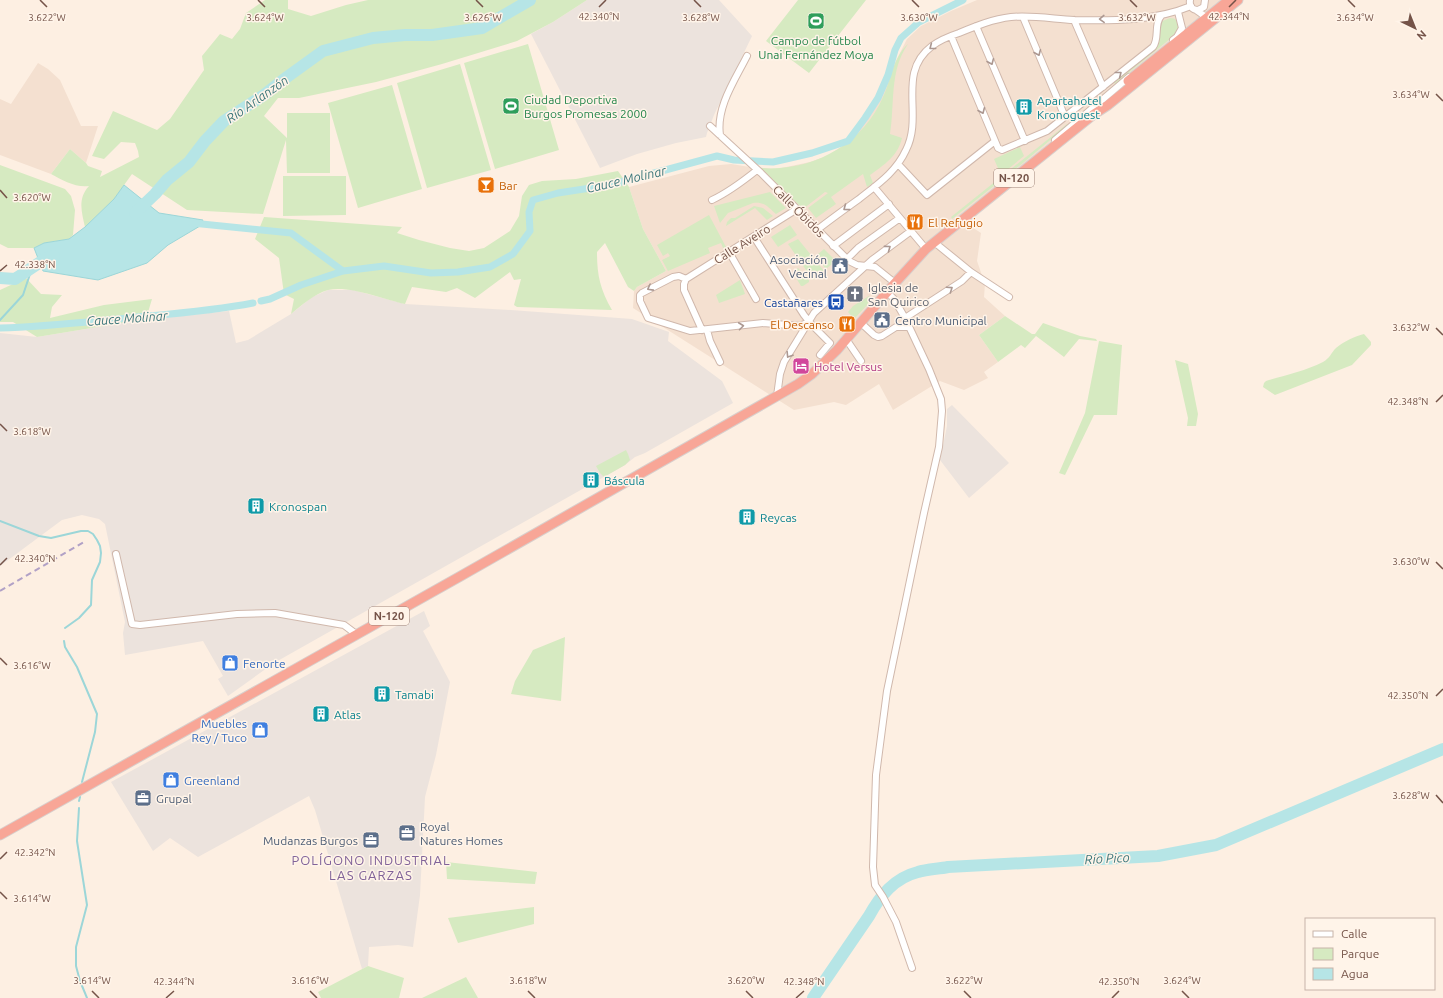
<svg xmlns="http://www.w3.org/2000/svg" width="1443" height="998" font-family="Ubuntu,sans-serif">
	<style>
		.residential { fill: #f4e0d0 }
		.industrial { fill: #ece3dd }
		.green { fill: #d6eac1 }
		.water { fill: #b6e5e6; stroke: #9cd6d8 }
		.lines { fill: none; stroke-linecap: round; stroke-linejoin: round }
		.stream { stroke: #9cd6d8; stroke-width: 2 }
		.canal { stroke: #b6e5e6; stroke-width: 7 }
		.river { stroke: #b6e5e6; stroke-width: 12 }
		.minor-casing { stroke: #d0b8ac; stroke-width: 8 }
		.highway-casing { stroke: #d8cfcc; stroke-width: 11 }
		.minor { stroke: #fff; stroke-width: 6 }
		.highway { stroke: #f8a697; stroke-width: 9 }
		.rail { stroke: #b1a1c6; stroke-width: 2; stroke-dasharray: 6 4; stroke-linecap: butt }
		.oneway { stroke: #ac9891 }
		.ticks { fill: none; stroke: #755348; stroke-width: 1.5 }
		.labels { text-anchor: middle; dominant-baseline: central; stroke-width: 3; stroke-linejoin: round; paint-order: stroke }
		.shield { fill: #fff4e9; stroke: #9e8378; stroke-width: 1 }
		.shield-label { font-size: 11px; font-weight: bold; fill: #755348 }
		.leisure-label { font-size: 12px; fill: #27864d; stroke: #fff4e9 }
		.culture-label { font-size: 12px; fill: #0d838f; stroke: #fff4e9; text-anchor: start }
		.food-label { font-size: 12px; fill: #c56008; stroke: #fff4e9; text-anchor: start }
		.street-label { font-size: 12px; fill: #755348; stroke: #fff4e9 }
		.service-label { font-size: 12px; fill: #4e5e75; stroke: #fff4e9; text-anchor: start }
		.worship-label { font-size: 12px; fill: #5b616d; stroke: #fff4e9; text-anchor: start }
		.transit-label { font-size: 12px; fill: #164399; stroke: #fff4e9; text-anchor: end }
		.hotel-label { font-size: 12px; fill: #b23c85; stroke: #fff4e9; text-anchor: start }
		.shop-label { font-size: 12px; fill: #366cbe; stroke: #fff4e9; text-anchor: start }
		.water-label { font-size: 13px; font-style: italic; fill: #3c777b; stroke: #fff4e9 }
		.neighbourhood-label { font-size: 13px; letter-spacing: 1px; fill: #816399; stroke: #fff4e9 }
		.ticks-label { font-size: 10px; text-anchor: middle; fill: #755348; stroke: #fff4e9; stroke-width: 3; stroke-linejoin: round; paint-order: stroke }
	</style>
	<rect width="100%" height="100%" fill="#fdefe2"/>
	<!-- residential -->
	<path class="residential" d="M977,0H1225L1184,33L1176,35L1050,142L958,218L981,233L977,261L985,284L984,297L1005,316L979,335L998,362L984,372L988,378L964,390L940,381L893,410L879,384L846,405L834,402L794,410L633,308L634,291L637,287L666,271L643,229L629,187L709,166L731,164L750,167L777,169L810,162L827,156L849,142L864,124L879,102L893,67L907,39L921,26L951,11Z
		M38,63L48,69L60,80L81,126H98L86,163L70,149L51,174L0,155V99L11,104Z"/>
	<!-- industrial -->
	<path class="industrial" d="M587,0H719L752,36L714,115L707,133L706,137L676,143L637,154L600,168L531,34L553,22Z
		M328,290H353L405,304L511,310L632,319L669,332L668,341L722,381L733,403L645,453L635,457L625,465L274,663L228,696L218,679L223,676L203,641L125,655L123,633L125,622L105,524L99,519L82,515L62,520L0,566V333L37,337L146,319L229,311L236,343L248,340L291,314L312,297Z
		M952,405L1009,463L969,498L940,460L947,426V409Z
		M424,611L430,626L423,631L450,682L436,755L425,797L420,895L413,947L398,945L369,947L368,966L362,969L315,810L309,796L198,857L170,838L153,851L111,782Z"/>
	<!-- green -->
	<path class="green" d="M265,0H288V9L311,16L346,5L368,0H587L553,22L517,41L442,64L376,82L299,98H278L264,116L287,138V113H330V173H287L286,140L263,214L187,210L132,174L114,199L85,227C82,213 77,199 89,186C76,188 62,180 51,174L70,149L86,163L88,166L102,171L100,177L139,157L138,151L135,143L121,142L104,159L92,156L113,111L157,130L170,119L204,70L202,56L220,34L232,39L240,29L246,13Z
		M798,0H866L809,73L766,41Z
		M1170,18C1176,18 1178,21 1180,26L1176,34L1115,84L1113,82L1154,49L1160,22Z
		M528,44L559,150L495,169L464,63Z
		M908,44C889,71 895,104 890,134L902,138C898,156 884,165 870,175L873,183L867,187L863,174L831,197L836,204L816,218L808,208L828,193L825,192L803,209L761,168C812,172 863,144 883,97C891,80 893,57 908,44Z
		M460,64L491,170L427,188L397,83Z
		M392,85L422,189L358,208L328,103Z
		M1067,124L1068,125L1023,163L952,219L951,217Z
		M1020,147L1024,156L1001,175L994,159Z
		M0,165L65,189L71,196L75,210L73,235L69,239L44,243L34,248H8L0,244Z
		M618,171L629,187L643,229L666,271L637,287L634,291L628,287L605,243L597,252C597,275 600,289 612,310L517,307L514,305L521,279L514,280L510,272L475,298L457,288L446,292L412,287L405,304C383,299 349,285 328,290C314,294 302,305 291,314L294,299L284,294L279,258L255,239L264,217L402,227L397,233L419,240L450,248L469,251L484,248L510,231L519,216L522,196L529,185L542,181L576,179Z
		M283,176H346V215L283,216Z
		M770,192L786,208L776,214C769,208 764,201 753,203L728,213L720,223L714,206Z
		M754,206L763,208L773,216L767,220L755,208L726,226L727,222L731,218H735Z
		M709,215L726,247L723,248L721,243L708,248L710,253L668,271L662,260L670,256L668,253L663,256L657,245Z
		M790,225L797,235L778,247L771,237Z
		M798,239L824,271L813,280L788,244Z
		M824,249L835,260V262L827,268H825L817,257V255Z
		M798,268L809,280V282L803,286H801L793,273Z
		M26,278L41,294L62,295L52,307L50,318L104,305L152,299L146,319L37,337L13,322H0V290Z
		M740,280L745,294L719,303L716,295Z
		M869,296L872,300L854,319L848,312L853,306Z
		M1005,316L1032,334H1035L1043,323L1080,336L1096,339L1097,341L1079,339L1064,357L1036,336L1025,348L1021,345L998,362L979,335Z
		M1364,334L1371,342V345L1352,365L1275,395L1263,387L1264,383L1266,381C1286,375 1305,371 1323,362C1330,358 1331,353 1336,348C1343,342 1355,336 1364,334Z
		M1099,341L1122,345L1117,415H1094L1065,475L1059,473L1085,413Z
		M1175,360L1188,364L1198,414L1196,426H1187L1188,418Z
		M626,450L628,454L630,460L625,465L604,477L600,473L596,466Z
		M565,637L561,701L511,694L515,681L533,650Z
		M446,862L537,872L535,884L447,879Z
		M534,907V924L458,943L448,918Z
		M368,966L404,978L399,998H321L318,992Z
		M466,977L478,998H422Z"/>
	<!-- water -->
	<path class="water" d="M124,185L159,213L203,220L200,226L168,245L147,263L98,280L43,271L34,248L44,243L69,239L85,227L114,199Z"/>
	<g class="lines">
		<!-- stream -->
		<path class="stream" d="M0,320L23,295L32,268
			M0,521L39,536L51,538L81,531H88L93,534L97,540L100,546L101,553L100,562L92,580L91,605L79,618L65,628
			M64,641L65,647L77,667L97,714L95,732L82,782
			M79,801L80,797
			M79,808L77,841L87,905L76,947V966L80,981L87,998"/>
		<!-- canal -->
		<path class="canal" d="M192,223L291,233L343,271
			M261,301L270,299L301,285L343,271L384,266L431,273L458,272L490,267L513,254L530,231L529,212L533,200L558,193L610,185L717,156L734,160L773,162L812,153L848,141L865,118L878,98L888,75L895,50L901,38L919,22L963,0
			M0,328C43,327 86,322 128,318C170,314 212,311 253,303"/>
		<!-- river -->
		<path class="river" d="M135,213L155,194L167,180L189,162L205,141L224,121L264,95L287,77L323,51L373,38L405,35H432L482,28L530,0
			M0,278L15,279L45,259L54,256
			M813,998L869,916C880,896 894,878 918,872C927,869 938,869 948,867L1158,856L1216,845L1443,749"/>
		<!-- minor casing -->
		<g class="minor-casing">
			<path id="minor" d="M1190,0C1189,6 1192,10 1198,10L1204,7L1205,0
				M1196,10L1206,17H1210
				M1023,17L1065,117
				M1074,20L1103,87
				M976,26L1025,141
				M951,36L998,148L1002,150L1047,131L1153,47C1160,38 1153,24 1162,15
				M1173,40L1177,37L1182,28L1178,12
				M710,126L761,173L849,261L857,265L875,267L895,283
				M720,135C716,107 735,80 747,56
				M1055,140L1129,77
				M898,164L927,195L995,141
				M874,187L926,249
				M712,200C729,192 742,182 757,170
				M817,230C831,219 845,209 859,199C878,184 896,172 906,150C924,115 896,73 932,46C940,40 950,36 959,33C976,26 993,19 1011,17C1032,15 1054,19 1074,20C1113,21 1155,21 1191,6
				M754,237L804,315L812,325L830,343L820,355
				M934,242L971,272L1009,297
				M833,246L889,204
				M729,252L756,299
				M847,259L858,248L900,218
				M686,279L679,276L673,277L642,293L640,295V301L648,318L690,331L763,323L800,326L809,322
				M686,279L797,209
				M686,279L684,284V290L702,330
				M887,292L894,299L905,318L929,369L941,399L942,411L939,447L924,513L887,691L876,775L873,867L875,885L883,897L896,922L912,968
				M905,318L962,281L971,272
				M861,323L874,335L878,337L882,336L896,327H908
				M707,330L710,341L720,362
				M846,339L861,361
				M777,396L780,374L784,362L814,313L872,260L911,231
				M116,554L132,624L140,625L237,614L275,613L344,625L356,634"/>
		</g>
		<!-- highway casing -->
		<g class="highway-casing">
			<path id="highway" d="M1128,81L1229,0
				M0,835L459,577L798,384L812,374L837,350L895,283L926,249L1094,114L1108,105L1238,0"/>
		</g>
		<!-- minor -->
		<use href="#minor" class="minor"/>
		<!-- highway -->
		<use href="#highway" class="highway"/>
		<!-- rail -->
		<path class="rail" d="M0,591L84,542"/>
	</g>
	<!-- one-way arrows -->
	<defs><path id="oneway-chevron" d="M-2-3.5L2.5 0L-2 3.5" fill="none" stroke-width="1.6" stroke-linecap="round" stroke-linejoin="round"/></defs>
	<g class="oneway">
		<use href="#oneway-chevron" transform="translate(1102 19) rotate(178)"/>
		<use href="#oneway-chevron" transform="translate(932 47) rotate(142)"/>
		<use href="#oneway-chevron" transform="translate(1038 53) rotate(67)"/>
		<use href="#oneway-chevron" transform="translate(991 62) rotate(67)"/>
		<use href="#oneway-chevron" transform="translate(1119 74) rotate(-38)"/>
		<use href="#oneway-chevron" transform="translate(982 111) rotate(67)"/>
		<use href="#oneway-chevron" transform="translate(846 208) rotate(143)"/>
		<use href="#oneway-chevron" transform="translate(888 248) rotate(-36)"/>
		<use href="#oneway-chevron" transform="translate(650 288) rotate(152)"/>
		<use href="#oneway-chevron" transform="translate(950 289) rotate(-34)"/>
		<use href="#oneway-chevron" transform="translate(741 326) rotate(-7)"/>
		<use href="#oneway-chevron" transform="translate(789 355) rotate(122)"/>
	</g>
	<!-- ticks -->
	<path class="ticks" d="M40,0L47,7M258,0L265,7M476,0L483,7M694,0L701,7M912,0L919,7M1130,0L1137,7M1348,0L1355,7M599,7L606,0M1229,7L1236,0M1436,94L1443,101M0,190L7,198M0,271L7,265M1436,328L1443,335M1436,402L1443,395M0,424L7,431M1436,562L1443,569M0,565L7,558M0,658L7,665M1436,696L1443,689M1436,795L1443,803M0,859L7,852M0,892L7,899M92,991L99,998M310,991L317,998M528,991L535,998M746,991L753,998M964,991L971,998M1182,991L1189,998M166,998L174,991M796,998L804,991M1112,998L1119,991"/>
	<!-- icons -->
	<defs>
		<g id="stadium-square" transform="scale(0.9)"><rect x="-9" y="-9" width="18" height="18" rx="4" fill="#2e9e5b" stroke="#fff4e9"/><path d="M0-5a6.5 5 0 1 0 0 10a6.5 5 0 1 0 0-10ZM-3.5-1.8h7v3.6h-7Z" fill="#fff"/></g>
		<g id="building-square" transform="scale(0.9)"><rect x="-9" y="-9" width="18" height="18" rx="4" fill="#0f9aa8" stroke="#fff4e9"/><path d="M-4-6H4V6H1V3H-1V6H-4ZM-2.5-4.3h1.7v1.8h-1.7ZM.8-4.3h1.7v1.8H.8ZM-2.5-1h1.7V.8h-1.7ZM.8-1h1.7V.8H.8Z" fill="#fff"/></g>
		<g id="bar-square" transform="scale(0.9)"><rect x="-9" y="-9" width="18" height="18" rx="4" fill="#e8710a" stroke="#fff4e9"/><path d="M-6-5H6L.8 .8V4.5H3.5V6h-7V4.5H-.8V.8Z" fill="#fff"/></g>
		<g id="restaurant-square" transform="scale(0.9)"><rect x="-9" y="-9" width="18" height="18" rx="4" fill="#e8710a" stroke="#fff4e9"/><path d="M-5-6h1v4h1v-4h1v4h1v-4h1v5L-1.5 .5V6h-2V.5L-5-1ZM5-6V6H3V1.5H1.5Q1.5-4 5-6Z" fill="#fff"/></g>
		<g id="civic-square" transform="scale(0.9)"><rect x="-9" y="-9" width="18" height="18" rx="4" fill="#5c6f8a" stroke="#fff4e9"/><path d="M-.6-6.5H3V-4.5H.6V-3L4-1V1h2V6H-6V1h2V-1L-.6-3ZM-1.2 2.5V6h2.4V2.5Z" fill="#fff"/></g>
		<g id="church-square" transform="scale(0.9)"><rect x="-9" y="-9" width="18" height="18" rx="4" fill="#6b7280" stroke="#fff4e9"/><path d="M-1.2-6h2.4v3.5h3.3v2.4h-3.3V6h-2.4V-.1h-3.3v-2.4h3.3Z" fill="#fff"/></g>
		<g id="bus-square" transform="scale(0.9)"><rect x="-9" y="-9" width="18" height="18" rx="4" fill="#1a4fb4" stroke="#fff4e9"/><path d="M-5-6H5V4H4V6H2V4H-2V6H-4V4H-5ZM-3.5-4V0h7V-4ZM-3.5 1.2v1.5H-2V1.2ZM2 1.2v1.5H3.5V1.2Z" fill="#fff"/></g>
		<g id="hotel-square" transform="scale(0.9)"><rect x="-9" y="-9" width="18" height="18" rx="4" fill="#d1479c" stroke="#fff4e9"/><path d="M-6-4.5h1.5V1H6V5H4.5V3h-9V5H-6ZM-4 0a1.8 1.8 0 1 1 3.6 0ZM.5 0V-2.5h3Q6-2.5 6 0Z" fill="#fff"/></g>
		<g id="shop-square" transform="scale(0.9)"><rect x="-9" y="-9" width="18" height="18" rx="4" fill="#3f7fe0" stroke="#fff4e9"/><path d="M-5-2.5h2.3a2.7 3.5 0 0 1 5.4 0H5L5.5 6h-11ZM-1.5-2.5h3a1.5 2.3 0 0 0-3 0Z" fill="#fff"/></g>
		<g id="office-square" transform="scale(0.9)"><rect x="-9" y="-9" width="18" height="18" rx="4" fill="#5c6f8a" stroke="#fff4e9"/><path d="M-6-3h4V-5.5h4V-3h4V5H-6ZM-1-4.5V-3h2v-1.5ZM-6 0V1H6V0Z" fill="#fff"/></g>
	</defs>
	<g fill-rule="evenodd">
		<use href="#stadium-square" x="816" y="21"/>
		<use href="#stadium-square" x="511" y="106"/>
		<use href="#building-square" x="1024" y="107"/>
		<use href="#bar-square" x="486" y="185"/>
		<use href="#restaurant-square" x="915" y="222"/>
		<use href="#civic-square" x="840" y="266"/>
		<use href="#church-square" x="855" y="294"/>
		<use href="#bus-square" x="836" y="302"/>
		<use href="#civic-square" x="882" y="320"/>
		<use href="#restaurant-square" x="847" y="324"/>
		<use href="#hotel-square" x="801" y="366"/>
		<use href="#building-square" x="591" y="480"/>
		<use href="#building-square" x="256" y="506"/>
		<use href="#building-square" x="747" y="517"/>
		<use href="#shop-square" x="230" y="663"/>
		<use href="#building-square" x="382" y="694"/>
		<use href="#building-square" x="321" y="714"/>
		<use href="#shop-square" x="260" y="730"/>
		<use href="#shop-square" x="171" y="780"/>
		<use href="#office-square" x="143" y="798"/>
		<use href="#office-square" x="407" y="833"/>
		<use href="#office-square" x="371" y="840"/>
	</g>
	<g class="labels">
		<!-- shield labels -->
		<g class="shield">
			<rect x="994" y="169" width="40" height="18" rx="3"/>
			<rect x="369" y="607" width="40" height="18" rx="3"/>
		</g>
		<g class="shield-label">
			<text x="1014" y="178">N-120</text>
			<text x="389" y="616">N-120</text>
		</g>
		<!-- leisure labels -->
		<g class="leisure-label">
			<text x="816" y="40">Campo de fútbol<tspan x="816" dy="14">Unai Fernández Moya</tspan></text>
			<text x="524" y="99" text-anchor="start">Ciudad Deportiva<tspan x="524" dy="14">Burgos Promesas 2000</tspan></text>
		</g>
		<!-- culture labels -->
		<g class="culture-label">
			<text x="1037" y="100">Apartahotel<tspan x="1037" dy="14">Kronoguest</tspan></text>
			<text x="604" y="480">Báscula</text>
			<text x="269" y="506">Kronospan</text>
			<text x="760" y="517">Reycas</text>
			<text x="395" y="694">Tamabi</text>
			<text x="334" y="714">Atlas</text>
		</g>
		<!-- food labels -->
		<g class="food-label">
			<text x="499" y="185">Bar</text>
			<text x="928" y="222">El Refugio</text>
			<text x="834" y="324" text-anchor="end">El Descanso</text>
		</g>
		<!-- street labels -->
		<g class="street-label">
			<text transform="translate(799 211) rotate(45)">Calle Óbidos</text>
			<text transform="translate(742 244) rotate(-32)">Calle Aveiro</text>
		</g>
		<!-- service labels -->
		<g class="service-label">
			<text x="827" y="259" text-anchor="end">Asociación<tspan x="827" dy="14">Vecinal</tspan></text>
			<text x="895" y="320">Centro Municipal</text>
			<text x="156" y="798">Grupal</text>
			<text x="420" y="826">Royal<tspan x="420" dy="14">Natures Homes</tspan></text>
			<text x="358" y="840" text-anchor="end">Mudanzas Burgos</text>
		</g>
		<!-- worship labels -->
		<g class="worship-label">
			<text x="868" y="287">Iglesia de<tspan x="868" dy="14">San Quirico</tspan></text>
		</g>
		<!-- transit labels -->
		<g class="transit-label">
			<text x="823" y="302">Castañares</text>
		</g>
		<!-- hotel labels -->
		<g class="hotel-label">
			<text x="814" y="366">Hotel Versus</text>
		</g>
		<!-- shop labels -->
		<g class="shop-label">
			<text x="243" y="663">Fenorte</text>
			<text x="247" y="723" text-anchor="end">Muebles<tspan x="247" dy="14">Rey / Tuco</tspan></text>
			<text x="184" y="780">Greenland</text>
		</g>
		<!-- water labels -->
		<g class="water-label">
			<text transform="translate(257 99) rotate(-35)">Río Arlanzón</text>
			<text transform="translate(626 179) rotate(-13)">Cauce Molinar</text>
			<text transform="translate(127 318) rotate(-4)">Cauce Molinar</text>
			<text transform="translate(1107 858) rotate(-3)">Río Pico</text>
		</g>
		<!-- neighbourhood labels -->
		<g class="neighbourhood-label">
			<text x="371" y="860">POLÍGONO INDUSTRIAL<tspan x="371" dy="15">LAS GARZAS</tspan></text>
		</g>
	</g>
	<g class="ticks-label">
		<text x="599" y="20">42.340°N</text>
		<text x="1229" y="20">42.344°N</text>
		<text x="47" y="21">3.622°W</text>
		<text x="265" y="21">3.624°W</text>
		<text x="483" y="21">3.626°W</text>
		<text x="701" y="21">3.628°W</text>
		<text x="919" y="21">3.630°W</text>
		<text x="1137" y="21">3.632°W</text>
		<text x="1355" y="21">3.634°W</text>
		<text x="1411" y="98">3.634°W</text>
		<text x="32" y="201">3.620°W</text>
		<text x="35" y="268">42.338°N</text>
		<text x="1411" y="331">3.632°W</text>
		<text x="1408" y="405">42.348°N</text>
		<text x="32" y="435">3.618°W</text>
		<text x="35" y="562">42.340°N</text>
		<text x="1411" y="565">3.630°W</text>
		<text x="32" y="669">3.616°W</text>
		<text x="1408" y="699">42.350°N</text>
		<text x="1411" y="799">3.628°W</text>
		<text x="35" y="856">42.342°N</text>
		<text x="32" y="902">3.614°W</text>
		<text x="92" y="984">3.614°W</text>
		<text x="310" y="984">3.616°W</text>
		<text x="528" y="984">3.618°W</text>
		<text x="746" y="984">3.620°W</text>
		<text x="964" y="984">3.622°W</text>
		<text x="1182" y="984">3.624°W</text>
		<text x="174" y="985">42.344°N</text>
		<text x="804" y="985">42.348°N</text>
		<text x="1119" y="985">42.350°N</text>
	</g>
	<!-- legend -->
	<rect x="1305" y="918" width="130" height="72" fill="#fff4e9" stroke="#c8b4a9"/>
	<rect x="1313" y="931" width="20" height="6" fill="#ffffff" stroke="#c8b4a9"/>
	<text x="1341" y="938" font-size="12" fill="#755348">Calle</text>
	<rect x="1313" y="948" width="20" height="12" fill="#d6eac1" stroke="#c8b4a9"/>
	<text x="1341" y="958" font-size="12" fill="#755348">Parque</text>
	<rect x="1313" y="968" width="20" height="12" fill="#b6e5e6" stroke="#c8b4a9"/>
	<text x="1341" y="978" font-size="12" fill="#755348">Agua</text>
	<!-- north arrow -->
	<g transform="translate(1415 28) rotate(137)" stroke="#fff4e9" stroke-width="3" paint-order="stroke">
	<path d="M0-3L7 15L0 10L-7 15Z" fill="#755348"/>
	<text y="-6" font-size="11" font-weight="bold" text-anchor="middle" fill="#755348">N</text>
	</g>
</svg>
